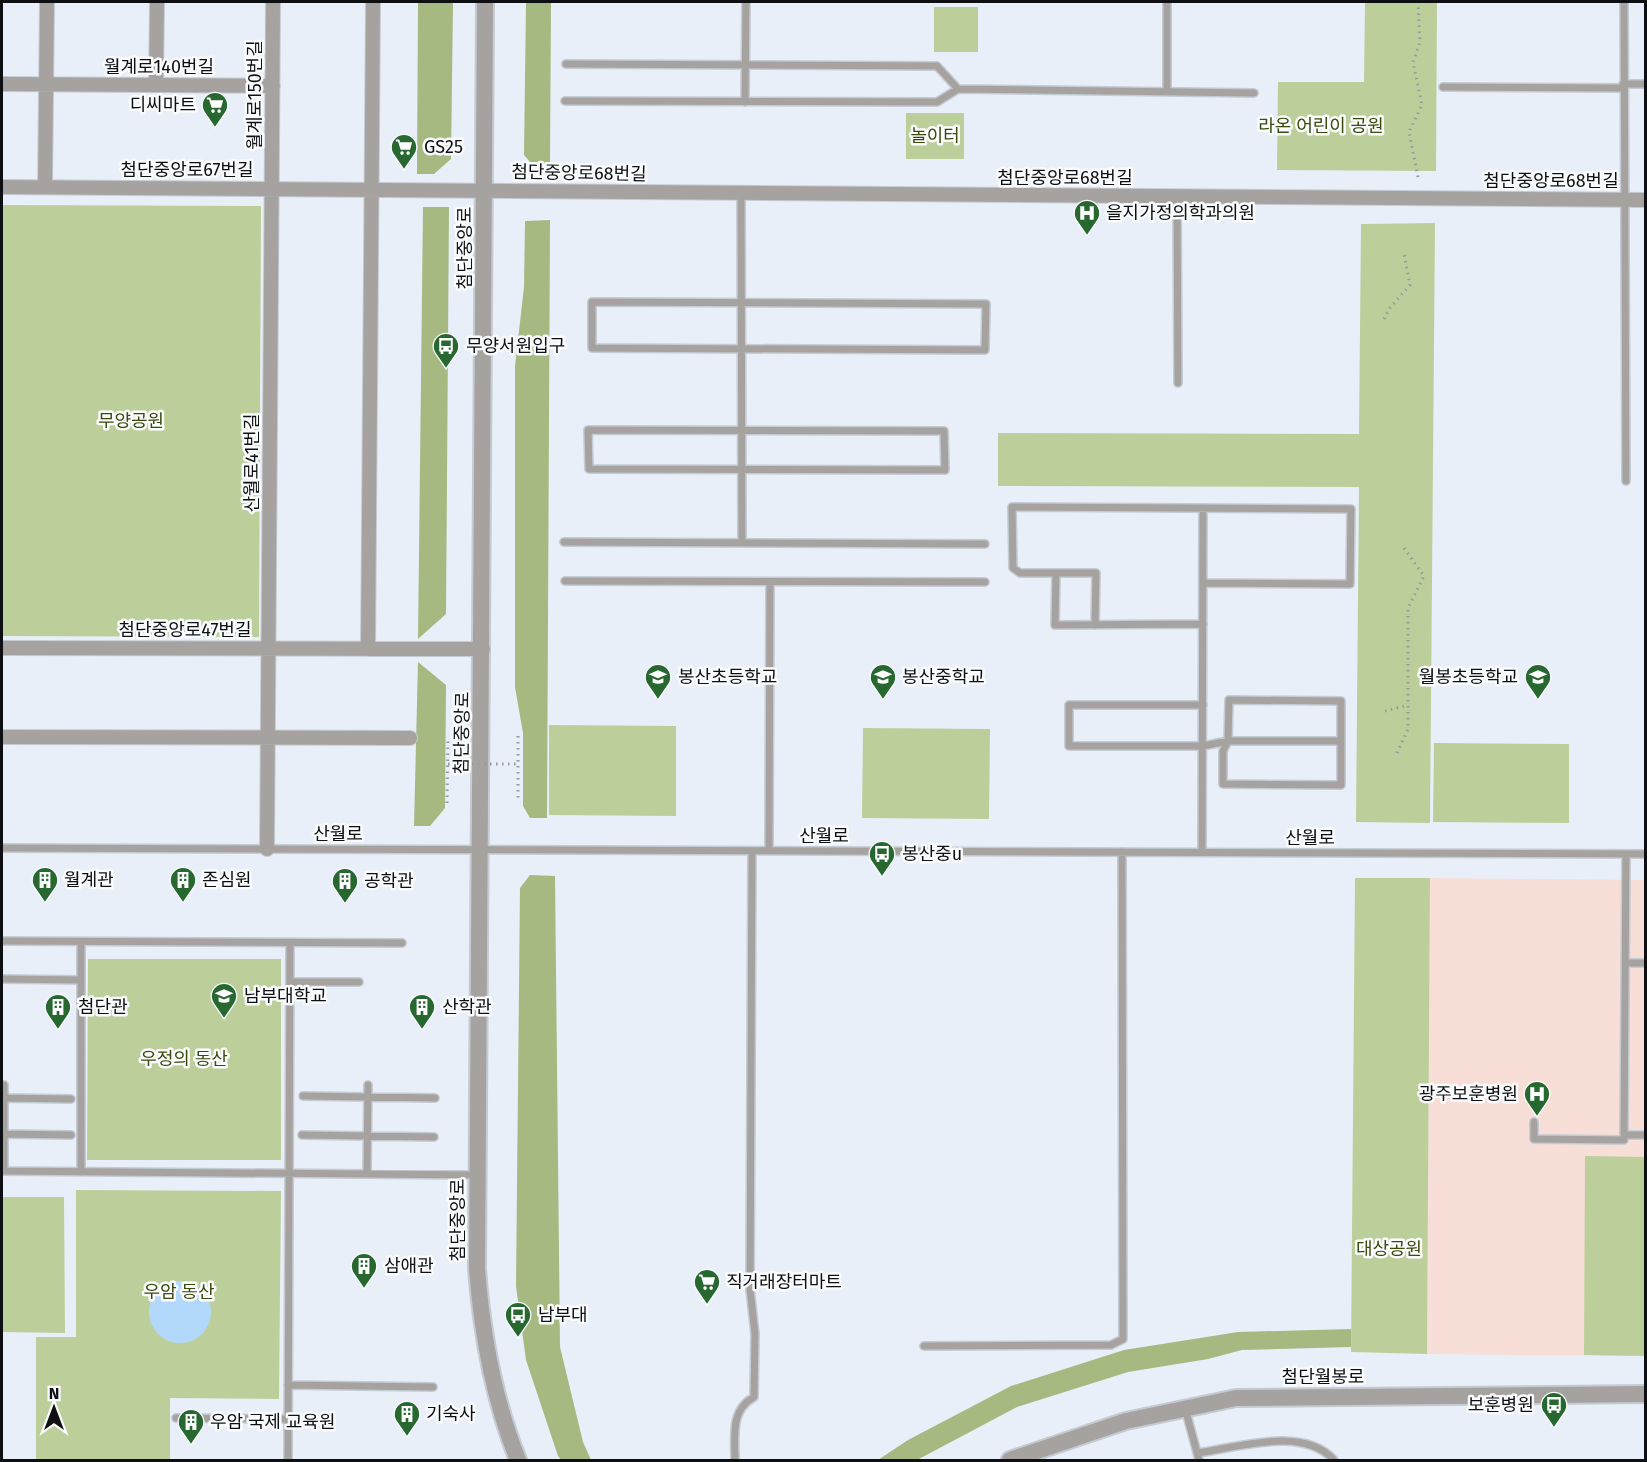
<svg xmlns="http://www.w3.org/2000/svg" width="1647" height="1462" font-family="'Fira Sans','Noto Sans KR',sans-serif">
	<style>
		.medical { fill: #f7ded7 }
		.green { fill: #bccf9b }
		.forest { fill: #a5b981 }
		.water { fill: #b2d9fb }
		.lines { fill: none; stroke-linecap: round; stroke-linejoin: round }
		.service-casing { stroke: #c5cbd3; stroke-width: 10 }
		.minor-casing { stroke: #c5cbd3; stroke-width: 16 }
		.tertiary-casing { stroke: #c5cbd3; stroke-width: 20 }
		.path { stroke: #959aa0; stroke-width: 3; stroke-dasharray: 1.5 4.5; stroke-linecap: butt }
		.service { stroke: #a6a29f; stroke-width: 7 }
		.minor { stroke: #a6a29f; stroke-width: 14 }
		.tertiary { stroke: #a6a29f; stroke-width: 16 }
		.path-bridge { stroke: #959aa0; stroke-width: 3; stroke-dasharray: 1.5 4.5; stroke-linecap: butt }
		.labels { text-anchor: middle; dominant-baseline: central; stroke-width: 5; stroke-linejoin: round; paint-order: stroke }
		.street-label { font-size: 18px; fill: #0d0f12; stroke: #fafbfd }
		.poi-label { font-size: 18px; fill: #0d0f12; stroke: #fafbfd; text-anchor: start }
		.park-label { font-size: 18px; fill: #394a0b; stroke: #fafbfd }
	</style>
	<rect width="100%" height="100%" fill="#e8eff8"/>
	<!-- medical -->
	<path class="medical" d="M1430,878L1645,880V1356L1427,1354Z"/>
	<!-- green -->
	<path class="green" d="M1365,2H1437L1436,171L1277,170L1278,82H1364Z
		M934,7H978V52H934Z
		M906,113H964V159H906Z
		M2,205L261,206L259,637L2,636Z
		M1435,223L1430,823L1356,822L1359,487L998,486V433L1359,434L1361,224Z
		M549,725L676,726V816L549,815Z
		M863,728L990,729L989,819L862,818Z
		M1434,743L1569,744V823L1433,822Z
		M1355,878H1430L1427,1354L1351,1352Z
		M88,959H281V1160H87Z
		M1585,1156L1645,1157V1356L1584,1355Z
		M76,1190L281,1191L279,1399L170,1398V1460H36V1337H76Z
		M2,1197H64L65,1333L2,1332Z"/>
	<!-- forest -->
	<path class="forest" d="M418,2H453L451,159L434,174H417Z
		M526,2H551L550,163L530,162L524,155Z
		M423,207H449L446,614L418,639Z
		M550,220L547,818H530L523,806V733L515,687V366L524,287L525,221Z
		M418,662L446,685L445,808L430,826H414Z
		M530,875L555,876L560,1347L583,1442L591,1460H561L558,1456L526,1360L516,1286L520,888Z
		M1351,1329V1347L1242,1350L1208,1359L1128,1372L1017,1407L917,1460H878L908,1440L1011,1386L1124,1350L1238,1332Z"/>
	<!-- water -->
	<path class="water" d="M149 1312a31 31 0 1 1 62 0a31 31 0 1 1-62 0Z"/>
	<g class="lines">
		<!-- service casing -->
		<g class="service-casing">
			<path id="service" d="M1624,2L1626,481
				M566,64L937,66L958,89
				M1623,84H1646
				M1443,87L1623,88
				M1167,91V2
				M565,101L937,102L958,89L1254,93
				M745,102L746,2
				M741,193L742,543
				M1177,197L1178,383
				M592,302L986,304L985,350L592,348Z
				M588,430L944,431L945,470L589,469Z
				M564,542L985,544
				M1056,573L1055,625L1203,624
				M565,581L985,582
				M1095,625L1096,573H1020L1013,568L1012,507L1351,509L1350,584L1203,583
				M1229,700L1341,701V785L1223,784V751L1228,741Z
				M1203,705H1069V746H1203L1228,741H1341
				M2,848L1646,854
				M769,851L770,582
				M1202,852L1203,508
				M1626,854L1624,1135H1646
				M2,941L402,943
				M1625,963H1646
				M2,979L81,980
				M290,982H359
				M303,1096L435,1098
				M2,1098L71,1099
				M1534,1122V1139L1624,1140V1135
				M2,1134L71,1135
				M302,1135L434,1137
				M2,1171L478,1175
				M4,1171V1085
				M81,1172V942
				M367,1174L368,1085
				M924,1346L1111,1345L1123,1339L1122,852
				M288,1385L433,1387
				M1185,1408L1199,1460
				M176,1418L288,1419
				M1198,1453C1239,1447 1303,1426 1334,1460
				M288,1460L290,943
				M735,1460C735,1437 730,1410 754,1397L755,1334L750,1289L752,851"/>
		</g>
		<!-- minor casing -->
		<g class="minor-casing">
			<path id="minor" d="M2,84L273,86
				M156,85L157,2
				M2,187L1646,200
				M45,187L47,2
				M2,648L483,649
				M368,649L373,2
				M2,737L410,738
				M267,849L273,2"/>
		</g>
		<!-- tertiary casing -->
		<g class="tertiary-casing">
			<path id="tertiary" d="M485,2L477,1269C482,1335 493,1398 518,1460
				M1010,1460L1126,1421L1236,1398L1646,1394"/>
		</g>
		<!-- path -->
		<path class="path" d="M1418,177L1409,132L1422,105L1413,62L1420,42L1418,2
			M1384,319L1389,309L1410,285L1404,254
			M1385,711L1408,705
			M518,736V802
			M1397,753L1408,729V608L1424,576L1404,548
			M447,803L448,737"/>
		<!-- service -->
		<use href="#service" class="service"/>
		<!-- minor -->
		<use href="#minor" class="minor"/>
		<!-- tertiary -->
		<use href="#tertiary" class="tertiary"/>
		<!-- path-bridge -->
		<path class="path-bridge" d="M448,764H518"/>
	</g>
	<!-- icons -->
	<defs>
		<g id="supermarket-pin" transform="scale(1.35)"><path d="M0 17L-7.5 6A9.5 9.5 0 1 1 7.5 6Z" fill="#276730" stroke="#fafbfd"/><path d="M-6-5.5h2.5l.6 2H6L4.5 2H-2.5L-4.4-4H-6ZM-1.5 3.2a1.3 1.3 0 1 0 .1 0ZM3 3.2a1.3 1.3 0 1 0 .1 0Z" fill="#fff"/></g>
		<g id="hospital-pin" transform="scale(1.35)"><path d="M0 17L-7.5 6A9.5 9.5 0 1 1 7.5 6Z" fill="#276730" stroke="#fafbfd"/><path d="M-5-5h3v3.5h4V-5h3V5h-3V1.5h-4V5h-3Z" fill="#fff"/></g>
		<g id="bus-pin" transform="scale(1.35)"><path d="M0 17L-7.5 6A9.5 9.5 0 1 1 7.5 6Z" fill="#276730" stroke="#fafbfd"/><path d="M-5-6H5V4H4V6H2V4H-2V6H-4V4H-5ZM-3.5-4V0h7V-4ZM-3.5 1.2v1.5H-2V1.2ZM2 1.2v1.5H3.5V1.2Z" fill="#fff"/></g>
		<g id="school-pin" transform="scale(1.35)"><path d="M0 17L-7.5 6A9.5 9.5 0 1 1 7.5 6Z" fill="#276730" stroke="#fafbfd"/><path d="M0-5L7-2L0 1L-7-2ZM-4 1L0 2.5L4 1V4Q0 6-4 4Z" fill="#fff"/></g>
		<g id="building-pin" transform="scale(1.35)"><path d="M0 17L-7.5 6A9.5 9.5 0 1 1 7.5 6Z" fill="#276730" stroke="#fafbfd"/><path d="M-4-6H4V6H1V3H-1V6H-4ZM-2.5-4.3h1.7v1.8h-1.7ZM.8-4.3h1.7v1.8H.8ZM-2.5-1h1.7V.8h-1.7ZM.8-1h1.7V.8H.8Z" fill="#fff"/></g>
		<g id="university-pin" transform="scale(1.35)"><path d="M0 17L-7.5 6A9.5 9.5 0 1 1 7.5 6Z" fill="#276730" stroke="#fafbfd"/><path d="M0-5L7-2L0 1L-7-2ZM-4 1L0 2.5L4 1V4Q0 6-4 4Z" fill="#fff"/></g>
	</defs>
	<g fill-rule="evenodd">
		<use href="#supermarket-pin" x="215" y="105"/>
		<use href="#supermarket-pin" x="404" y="147"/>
		<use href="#hospital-pin" x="1087" y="213"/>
		<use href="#bus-pin" x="446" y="346"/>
		<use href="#school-pin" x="658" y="677"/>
		<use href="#school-pin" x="883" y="677"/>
		<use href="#school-pin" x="1538" y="677"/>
		<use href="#bus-pin" x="882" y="854"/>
		<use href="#building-pin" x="45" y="880"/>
		<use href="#building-pin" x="183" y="880"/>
		<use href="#building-pin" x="345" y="881"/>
		<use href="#university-pin" x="224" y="996"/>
		<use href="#building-pin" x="58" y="1007"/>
		<use href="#building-pin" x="422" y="1007"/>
		<use href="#hospital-pin" x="1537" y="1094"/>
		<use href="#building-pin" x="364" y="1266"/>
		<use href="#supermarket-pin" x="707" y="1282"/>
		<use href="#bus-pin" x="518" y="1315"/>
		<use href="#bus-pin" x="1554" y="1405"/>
		<use href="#building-pin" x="407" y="1414"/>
		<use href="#building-pin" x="191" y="1422"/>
	</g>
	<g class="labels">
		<!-- street labels -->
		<g class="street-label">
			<text x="159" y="67">월계로140번길</text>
			<text transform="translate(255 95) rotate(-90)">월계로150번길</text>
			<text x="187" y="170">첨단중앙로67번길</text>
			<text transform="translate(579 173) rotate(1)">첨단중앙로68번길</text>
			<text x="1065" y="178">첨단중앙로68번길</text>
			<text x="1551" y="181">첨단중앙로68번길</text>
			<text transform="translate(465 248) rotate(-90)">첨단중앙로</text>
			<text transform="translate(252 463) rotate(-90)">산월로41번길</text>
			<text x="185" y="630">첨단중앙로47번길</text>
			<text transform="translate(462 733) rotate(-89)">첨단중앙로</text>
			<text x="338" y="834">산월로</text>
			<text x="824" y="836">산월로</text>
			<text x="1310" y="838">산월로</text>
			<text transform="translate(458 1220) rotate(-90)">첨단중앙로</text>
			<text x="1323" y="1377">첨단월봉로</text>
		</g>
		<!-- poi labels -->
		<g class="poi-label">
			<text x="196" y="105" text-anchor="end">디씨마트</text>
			<text x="424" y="147">GS25</text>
			<text x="1106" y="213">을지가정의학과의원</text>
			<text x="466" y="346">무양서원입구</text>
			<text x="678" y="677">봉산초등학교</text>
			<text x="902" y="677">봉산중학교</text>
			<text x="1518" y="677" text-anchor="end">월봉초등학교</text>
			<text x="902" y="854">봉산중u</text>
			<text x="64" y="880">월계관</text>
			<text x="202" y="880">존심원</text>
			<text x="364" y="881">공학관</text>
			<text x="244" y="996">남부대학교</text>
			<text x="78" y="1007">첨단관</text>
			<text x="442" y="1007">산학관</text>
			<text x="1518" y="1094" text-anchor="end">광주보훈병원</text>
			<text x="384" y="1266">삼애관</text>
			<text x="726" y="1282">직거래장터마트</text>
			<text x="538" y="1315">남부대</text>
			<text x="1534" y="1405" text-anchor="end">보훈병원</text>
			<text x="426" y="1414">기숙사</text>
			<text x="210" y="1422">우암 국제 교육원</text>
		</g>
		<!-- park labels -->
		<g class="park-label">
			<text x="1321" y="126">라온 어린이 공원</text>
			<text x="935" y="136">놀이터</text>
			<text x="131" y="421">무양공원</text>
			<text x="184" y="1059">우정의 동산</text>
			<text x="1389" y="1249">대상공원</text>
			<text x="179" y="1292">우암 동산</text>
		</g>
	</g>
	<!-- border -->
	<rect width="1647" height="1462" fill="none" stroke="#0d0f12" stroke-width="6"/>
	<!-- north arrow -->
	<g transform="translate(54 1408)" stroke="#fafbfd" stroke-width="4.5" paint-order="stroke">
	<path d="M0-4.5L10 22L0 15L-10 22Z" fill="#0d0f12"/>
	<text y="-9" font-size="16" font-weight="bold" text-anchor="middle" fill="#0d0f12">N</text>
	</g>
</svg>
